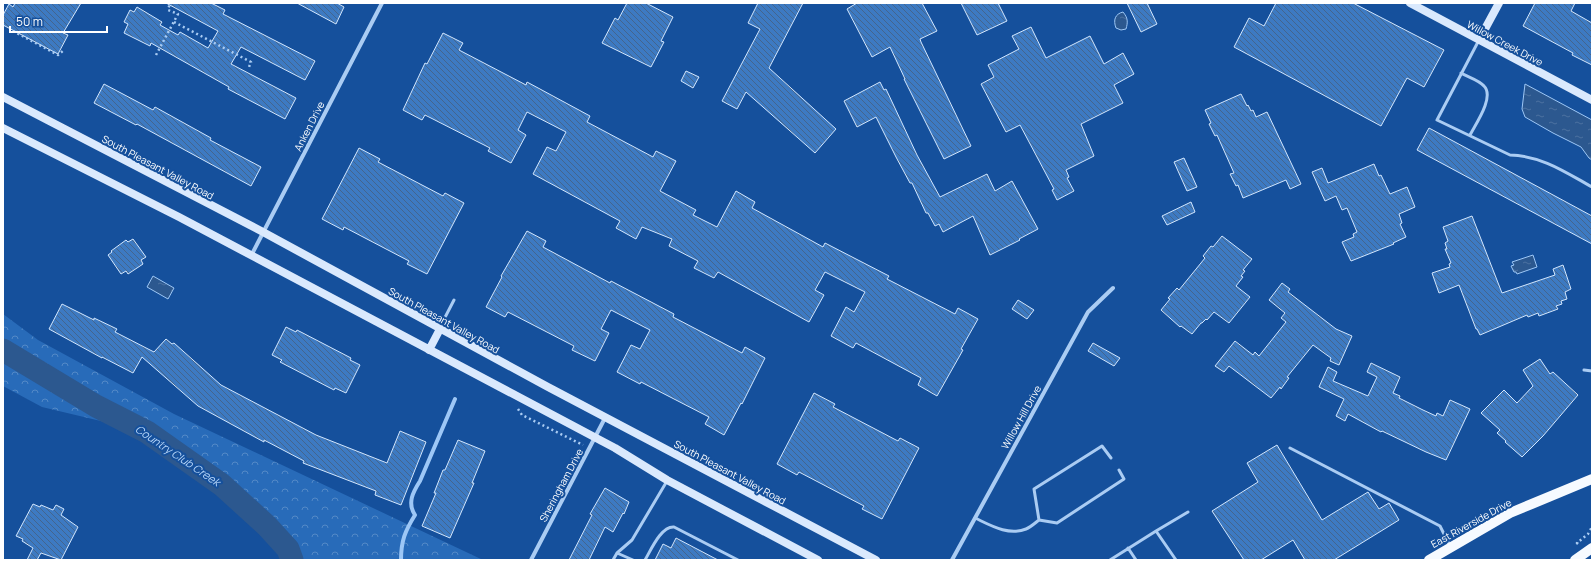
<svg xmlns="http://www.w3.org/2000/svg" width="1595" height="563" font-family="Manrope,sans-serif">
	<style>
		.forest { fill: url(#forest-crowns) }
		.water { fill: url(#water-ripples); stroke: #9dc7f6 }
		.lines { fill: none; stroke-linecap: round; stroke-linejoin: round }
		.stream { stroke: #9dc7f6; stroke-width: 4 }
		.river { stroke: #2c588f; stroke-width: 23 }
		.building { fill: url(#building-back-hatch); stroke: #d2e6fd }
		.path { stroke: #aaccf3; stroke-width: 2.5; stroke-dasharray: 2 3; stroke-linecap: butt }
		.lane { stroke: #aaccf3; stroke-width: 3 }
		.street { stroke: #aaccf3; stroke-width: 4 }
		.secondary { stroke: #dae9fd; stroke-width: 8 }
		.primary { stroke: #f6faff; stroke-width: 10 }
		.labels { text-anchor: middle; dominant-baseline: central; stroke-width: 4; stroke-linejoin: round; paint-order: stroke }
		.street-label { font-size: 10px; fill: #fff; stroke: #15509c }
		.water-label { font-size: 11px; font-style: italic; fill: #b7d6f9; stroke: #15509c }
	</style>
	<defs>
		<pattern id="forest-crowns" width="20" height="18" patternUnits="userSpaceOnUse"><rect width="20" height="18" fill="#286bb9"/><path d="M2 6a3 3 0 1 1 6 0M12 15a3 3 0 1 1 6 0" fill="none" stroke="#5389c7"/></pattern>
		<pattern id="water-ripples" width="26" height="14" patternUnits="userSpaceOnUse"><rect width="26" height="14" fill="#2c588f"/><path d="M2 4q2-2 4 0t4 0M15 11q2-2 4 0t4 0" fill="none" stroke="#4c71a0"/></pattern>
		<pattern id="building-back-hatch" width="6" height="6" patternUnits="userSpaceOnUse"><rect width="6" height="6" fill="#3d7ac2"/><path d="M-1 5l2 2M0 0l6 6M5-1l2 2" fill="none" stroke="#44658d"/></pattern>
	</defs>
	<rect width="100%" height="100%" fill="#15509c"/>
	<!-- forest -->
	<path class="forest" d="M3,314L38,340L174,414L483,560H296L278,532L220,478L147,432L42,407L3,386Z"/>
	<!-- water -->
	<path class="water" d="M1123,12C1128,18 1128,22 1126,29L1121,30L1116,28C1113,20 1115,14 1123,12Z
		M1525,84L1592,120V160L1589,158L1581,147L1553,133L1525,117L1522,109Z
		M1533,255L1537,267L1517,274L1516,272H1514L1511,266L1514,265L1512,262Z
		M153,276L174,288L168,299L147,287Z"/>
	<g class="lines">
		<!-- stream -->
		<path class="stream" d="M401,560C401,541 405,531 415,515C407,503 413,492 420,481L455,399"/>
		<!-- river -->
		<path class="river" d="M3,350L96,406L147,432L222,485L267,526L288,549L292,560"/>
	</g>
	<!-- building -->
	<path class="building" d="M15,3H81L63,33L68,35L58,54L3,25V15L9,4L13,7Z
		M166,3H211L225,10L223,14L315,61L305,80L241,47L231,64L296,98L285,119L228,89L229,87L151,43L150,46L124,33L128,24L124,22L130,10L134,12L137,7L162,22L160,25L178,35L180,32L208,48L218,31Z
		M297,3H337L344,7L336,24Z
		M627,3H646L673,17L661,41L664,42L651,67L602,43L615,18L618,20Z
		M758,3H803L769,68L836,129L815,153L746,92L737,109L722,101L760,29L748,23Z
		M857,3H922L937,31L920,39L921,42L971,146L944,159L904,79H905L890,47L872,57L847,9Z
		M961,3H998L1007,21L977,35Z
		M1127,3H1147L1157,24L1141,32Z
		M1276,3H1353L1444,50L1424,87L1407,78L1381,126L1234,47L1249,18L1264,26Z
		M1535,3H1575L1571,11L1592,23V65L1572,55L1573,53L1523,26Z
		M1031,27L1046,58L1090,36L1104,64L1123,53L1134,74L1114,85L1123,103L1081,124L1094,156L1066,170L1069,177L1067,178L1074,191L1057,200L1052,190L1054,189L1020,125L1006,132L981,84L994,77L988,65L1019,49L1012,36Z
		M443,33L463,43L459,50L526,85L527,82L590,116L587,122L653,157L656,151L676,161L660,191L696,210L693,215L717,227L736,191L755,202L752,208L823,247L825,243L889,276L887,279L955,314L958,308L978,319L961,349L963,350L937,396L918,385L921,378L856,343L853,348L831,336L846,307L854,312L865,292L825,272L815,290L824,295L809,322L718,272L714,278L694,268L698,261L669,246L672,239L642,227L636,239L616,228L620,221L533,174L547,147L556,151L566,132L527,112L518,130L526,135L511,163L488,151L490,148L425,115L422,120L403,110L425,63L427,64Z
		M686,71L699,77L693,88L681,81Z
		M880,82L884,90L886,89L917,155L940,197L987,174L995,191L1012,181L1038,229L1019,239L1020,240L990,255L973,216L943,232L939,224L935,226L928,213H926L912,183H910L896,157L876,117L857,127L844,101Z
		M104,84L153,110L155,107L211,138L210,140L261,167L251,186L137,124L136,125L94,103Z
		M1241,94L1247,106L1248,105L1251,111L1253,110L1256,117L1267,112L1301,184L1290,189L1286,180L1243,198L1238,185L1236,186L1230,174L1234,173L1217,135L1215,136L1209,124L1211,123L1205,110Z
		M1429,128L1592,216V244L1417,150Z
		M359,148L380,159L378,162L443,196L445,193L464,203L427,274L407,264L409,261L344,227L343,230L322,219Z
		M1184,158L1197,187L1187,191L1174,162Z
		M1374,164L1379,176L1381,175L1390,194L1407,187L1415,207L1399,214L1402,223L1400,224L1406,237L1393,243L1394,244L1351,261L1342,242L1354,237L1353,234L1357,232L1347,208L1342,210L1336,196L1325,201L1312,172L1322,168L1328,183Z
		M1191,202L1195,212L1167,225L1162,216Z
		M1472,216L1502,293L1555,275L1553,269L1563,265L1571,289L1565,292L1567,299L1561,301L1562,304L1556,306L1558,309L1539,316L1538,313L1528,317L1527,315L1480,335L1477,329H1476L1459,285L1439,293L1432,273L1450,267L1449,264L1451,263L1445,249H1447L1445,243L1448,241L1443,227Z
		M527,231L546,241L543,247L610,283L611,281L674,314L673,317L742,353L745,347L765,358L742,404L741,403L724,435L705,424L709,417L641,382L640,384L617,372L631,345L640,349L650,330L611,310L601,329L609,333L595,361L572,350L574,346L508,312L505,317L486,307L502,277L501,276Z
		M1222,236L1252,259L1243,270L1245,271L1241,276L1243,277L1236,286L1250,297L1229,323L1214,312L1207,320L1206,319L1202,323H1201L1192,334L1181,326L1180,327L1161,310L1170,299L1168,298L1177,288L1179,290L1205,258L1203,256L1211,246L1213,247Z
		M133,239L146,257L141,260L143,264L128,274L126,271L121,274L108,255L112,252L111,251L126,240L128,242Z
		M1282,283L1290,289L1288,292L1336,329L1352,336L1339,365L1330,361L1331,358L1313,345L1287,377L1289,378L1281,389L1280,387L1271,398L1229,366L1224,372L1215,366L1235,341L1253,355L1255,352L1259,356L1286,322L1281,318L1285,313L1269,300Z
		M1018,300L1034,310L1027,319L1012,309Z
		M62,304L94,320V318L117,329L115,332L154,352L166,339L172,344L174,343L221,385L316,435L387,463L400,431L426,442L401,505L375,495L376,491L303,463L304,461L264,440V442L198,406L142,357L133,373L102,357V358L49,329Z
		M286,327L296,332L297,330L351,358L350,360L360,365L346,393L335,388L334,390L280,362L282,360L272,355Z
		M1093,343L1120,358L1114,366L1088,351Z
		M1540,359L1550,374L1553,372L1578,395L1543,436L1522,457L1505,442L1506,441L1497,433L1500,430L1481,413L1504,390L1517,403L1533,386L1523,370Z
		M1371,363L1400,377L1393,393L1400,396L1399,398L1423,410L1436,416L1437,413L1443,416L1450,400L1470,409L1446,460L1426,452L1382,431L1381,432L1348,414L1345,421L1336,416L1344,399L1319,387L1328,367L1337,372L1333,381L1368,396L1377,377L1367,372Z
		M814,393L835,404L833,407L898,441L900,438L919,448L882,519L862,509L864,506L799,472L797,475L777,464Z
		M458,440L485,451L472,483H474L450,538L422,526L436,493H434L443,470H445Z
		M1277,445L1322,520L1368,492L1379,509L1389,503L1399,520L1334,560H1305L1293,540L1261,560H1244L1212,511L1258,482L1247,463Z
		M605,488L629,502L624,514L623,513L613,532L605,527L589,560H569L592,515L590,514Z
		M33,504L40,507L41,505L53,510L56,505L64,509L61,515L78,527L61,560L41,553L37,560H27L33,548L22,541L23,539L16,536Z
		M676,538L718,560H655L663,544L671,548Z"/>
	<g class="lines">
		<!-- path -->
		<path class="path" d="M174,22L251,62L249,67
			M13,31L58,55L64,50
			M156,55L178,14L168,10L170,3
			M518,409L522,415L583,445
			M1578,544L1577,543L1588,534L1592,527"/>
		<!-- lane -->
		<path class="lane" d="M1479,40L1437,120L1510,155C1542,156 1565,172 1592,187
			M1461,73C1468,77 1479,80 1484,86C1495,97 1475,125 1470,135
			M440,327L454,300
			M1584,370L1592,371
			M1290,448L1440,526L1450,546
			M1111,458L1102,446L1034,489L1039,520L1057,523L1124,479L1119,470
			M975,518C990,525 1008,536 1026,529C1031,527 1035,523 1039,520
			M1156,531L1188,512
			M1128,548L1136,560
			M617,553L632,540L667,481
			M613,560L617,553L633,560
			M645,560C651,550 661,526 674,527L738,560
			M1110,560L1156,531L1176,560"/>
		<!-- street -->
		<path class="street" d="M251,256L382,3
			M531,560L605,418
			M952,560L1088,312L1113,288"/>
		<!-- secondary -->
		<path class="secondary" d="M1410,3L1592,100
			M1479,40L1499,3
			M3,97L263,232L548,387L876,560
			M3,128L179,217L615,448L667,480L818,560
			M429,350L440,329"/>
		<!-- primary -->
		<path class="primary" d="M1429,560L1510,513L1592,479
			M1575,560L1592,548"/>
	</g>
	<g class="labels">
		<!-- street labels -->
		<g class="street-label">
			<text transform="translate(1505 43) rotate(28)">Willow Creek Drive</text>
			<text transform="translate(309 126) rotate(-63)">Anken Drive</text>
			<text transform="translate(158 167) rotate(28)">South Pleasant Valley Road</text>
			<text transform="translate(444 320) rotate(29)">South Pleasant Valley Road</text>
			<text transform="translate(1021 417) rotate(-61)">Willow Hill Drive</text>
			<text transform="translate(730 472) rotate(28)">South Pleasant Valley Road</text>
			<text transform="translate(561 485) rotate(-62)">Sheringham Drive</text>
			<text transform="translate(1471 523) rotate(-29)">East Riverside Drive</text>
		</g>
		<!-- water labels -->
		<g class="water-label">
			<text transform="translate(178 455) rotate(34)">Country Club Creek</text>
		</g>
	</g>
	<!-- border -->
	<rect width="1595" height="563" fill="none" stroke="#ffffff" stroke-width="8"/>
	<!-- scale -->
	<path d="M10 26v6h97v-6" fill="none" stroke="#ffffff" stroke-width="2"/>
	<text x="16" y="26" font-size="12" fill="#ffffff" stroke="#15509c" stroke-width="3" paint-order="stroke">50 m</text>
</svg>
